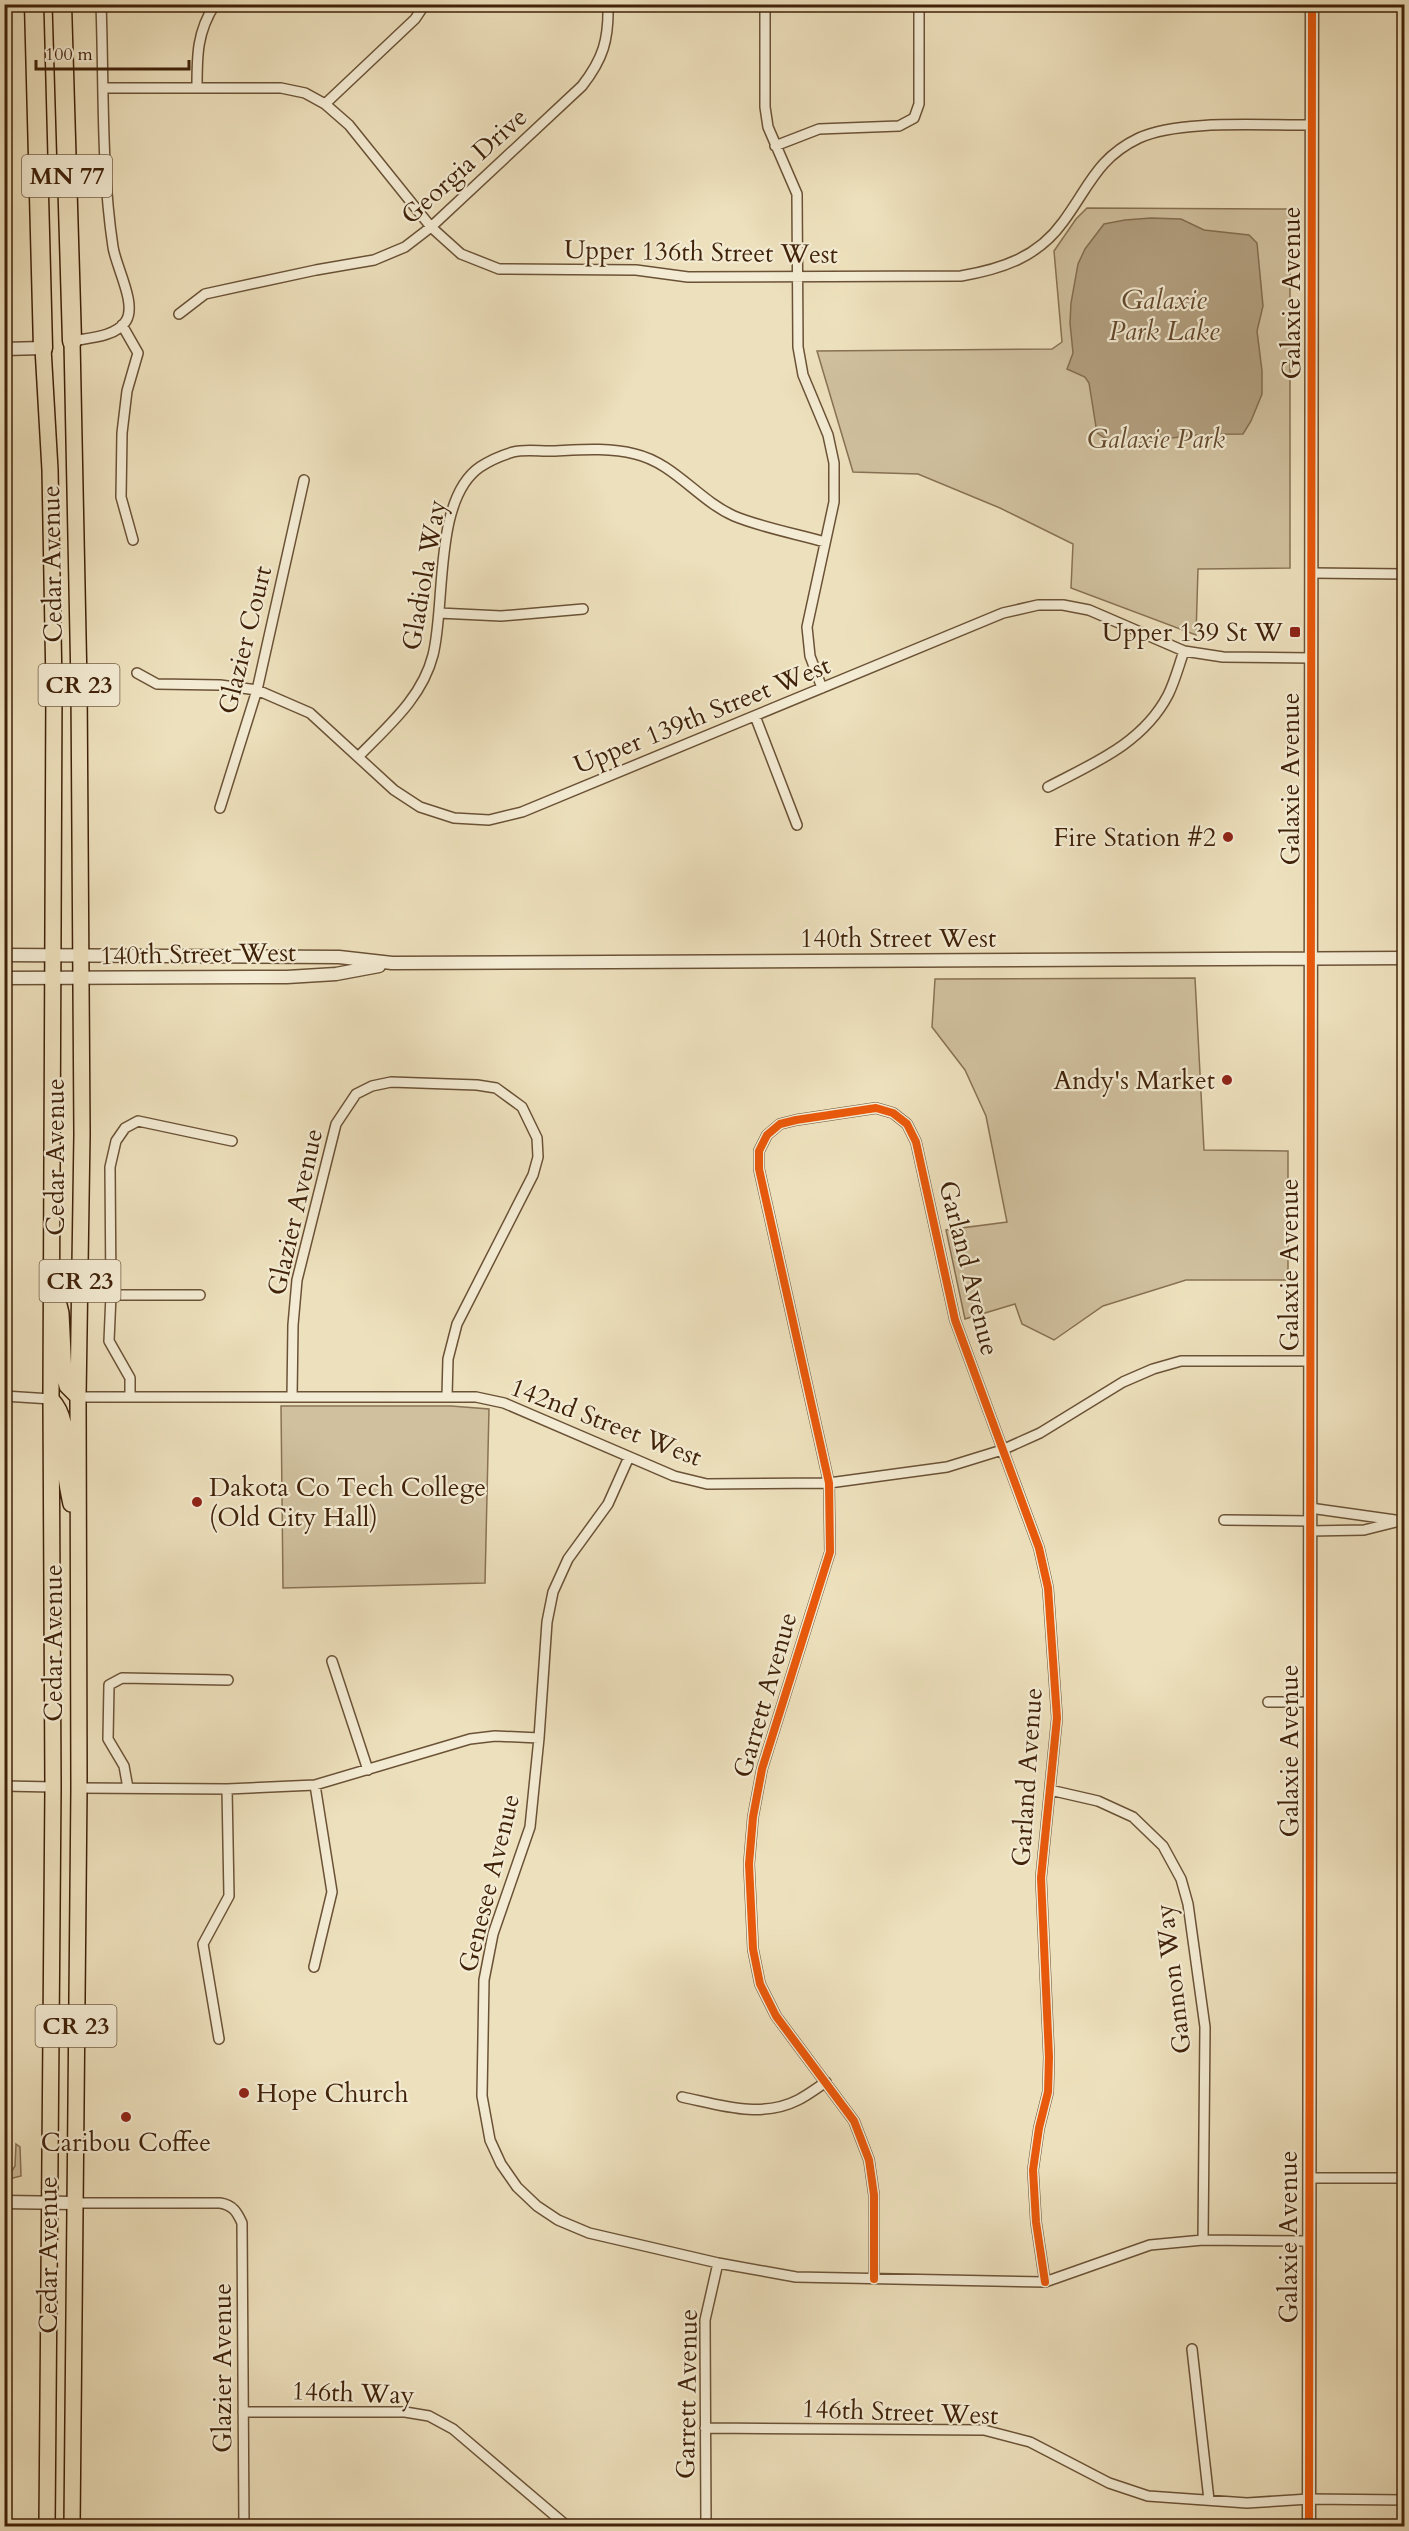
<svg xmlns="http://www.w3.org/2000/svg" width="1409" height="2531" font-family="Cardo,serif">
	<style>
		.green { fill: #d0c09e; stroke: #887154; stroke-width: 1.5 }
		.water { fill: #b29f7f; stroke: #846d50; stroke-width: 1.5 }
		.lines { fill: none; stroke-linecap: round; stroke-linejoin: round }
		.minor-casing { stroke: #6b5236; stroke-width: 12 }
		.tertiary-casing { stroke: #6b5236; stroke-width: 15 }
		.trunk-casing { stroke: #402209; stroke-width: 18 }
		.motorway-casing { stroke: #402209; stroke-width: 21 }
		.minor { stroke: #f3ebd3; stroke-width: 9 }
		.tertiary { stroke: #f3ebd3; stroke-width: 12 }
		.trunk { stroke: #ede0bc; stroke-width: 15 }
		.motorway { stroke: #ede0bc; stroke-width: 18 }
		.cycleway-casing { stroke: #f3ebd3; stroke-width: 11 }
		.cycleway { stroke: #e8590c; stroke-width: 8 }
		.poi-dot { fill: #8f2418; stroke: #f3ebd3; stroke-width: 2 }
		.labels { text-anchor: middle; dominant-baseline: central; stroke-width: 4.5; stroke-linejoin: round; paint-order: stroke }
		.shield { fill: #f3ebd3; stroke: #765e46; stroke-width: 1.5 }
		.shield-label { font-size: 24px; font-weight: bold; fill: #402209 }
		.street-label { font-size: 26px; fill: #402209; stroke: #f3ebd3 }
		.park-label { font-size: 26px; font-style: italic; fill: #644a2e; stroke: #f3ebd3 }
		.poi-label { font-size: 26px; fill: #402209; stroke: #f3ebd3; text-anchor: end }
		.water-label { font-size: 27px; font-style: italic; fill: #62482c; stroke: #f3ebd3 }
	</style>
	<rect width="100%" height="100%" fill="#ede0bc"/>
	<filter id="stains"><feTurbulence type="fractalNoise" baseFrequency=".00333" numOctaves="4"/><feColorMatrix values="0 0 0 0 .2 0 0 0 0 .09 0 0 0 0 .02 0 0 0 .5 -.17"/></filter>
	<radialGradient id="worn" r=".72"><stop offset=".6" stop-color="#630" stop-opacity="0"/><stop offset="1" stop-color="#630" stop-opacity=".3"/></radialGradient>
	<!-- green -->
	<path class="green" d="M1087,208L1290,209V568L1198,569L1196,635L1071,588L1073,544L1000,508L918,474L853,472L817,351L1052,349L1062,342L1054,251L1076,219Z
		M1195,978L1204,1150L1288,1151V1280H1186L1103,1306L1054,1340L1022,1324L1015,1304L965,1319L946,1230L1007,1222L986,1116L965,1070L932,1027L935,979Z
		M281,1406H451L489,1409L485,1583L283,1588Z
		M16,2144L20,2147L21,2176L5,2180V2174H10L15,2166Z"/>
	<!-- water -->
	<path class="water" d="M1151,218L1181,219L1204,230L1249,235L1257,243L1263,306L1257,331L1262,371V394L1251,421L1243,434C1224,434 1204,434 1186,436C1160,439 1119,451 1097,433L1089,383L1085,377L1067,369L1073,353L1070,323L1071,303L1078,264L1085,249L1104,224L1125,220Z"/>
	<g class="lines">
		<!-- minor casing -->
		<g class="minor-casing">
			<path id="minor" d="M765,4V107L768,127L797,194L798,347L803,375L828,435L834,463V502L807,627L810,656L822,688
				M197,87C197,55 197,32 215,4
				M104,88H281L305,93L325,104L349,125L431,227L461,254L499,269L636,270L688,277L961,276C1002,269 1038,257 1063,222C1089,187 1097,158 1139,138C1180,119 1265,126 1312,125
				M325,104L415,19L425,4
				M775,146L819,129L899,126L914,118L919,104V4
				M179,314L205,294L316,270L374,260L405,247L431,227L582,86C603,59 609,40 608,4
				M122,325L138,353L127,391L122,433L121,497L133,540
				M72,341C88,338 116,337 126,321C137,304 116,267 113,247C101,167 104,85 101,4
				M1311,573L1404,574
				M439,613L501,616L583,609
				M137,673L157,684L220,685L257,690L310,713L394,790L420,807L454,818L489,820L522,812L1003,613L1038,605H1063L1089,610L1184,651L1223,657L1311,658
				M755,716L797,825
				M359,756C388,726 422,698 433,655C446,604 433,499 480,467C489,461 503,455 513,452C524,449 538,451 549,451C578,450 607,447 635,454C674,463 698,500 734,516C760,527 797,534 825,542
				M1048,787C1094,763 1143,743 1168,695C1175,681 1179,665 1184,651
				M220,808L257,690L304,480
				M111,1295H200
				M4,1396L51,1399
				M78,1397H476L504,1403L674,1476L707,1484L829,1483L947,1467L1002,1450L1040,1433L1123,1382L1153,1369L1181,1361H1310
				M130,1397V1378L109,1341L111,1295L110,1167L116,1141L125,1128L138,1121L232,1141
				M292,1397L293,1325L297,1280L336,1124L356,1094L372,1086L391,1082L477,1085L496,1088L522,1107L537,1138L538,1157L533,1175L457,1324L448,1359L447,1396
				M629,1457L608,1504L568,1559L553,1592L547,1622L539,1738L530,1827L493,1934L484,1980L482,2096L490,2140L501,2164L517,2187L537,2206L558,2220L589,2233L718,2263L796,2277L1045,2282L1150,2245L1203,2240L1309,2241
				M1310,1508L1395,1520
				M1224,1520L1310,1521
				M1310,1531L1364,1530L1404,1520
				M332,1661L368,1770
				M1268,1702H1310
				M4,1786L53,1787
				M79,1788L227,1789L315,1785L470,1739L495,1736L539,1738
				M128,1788L124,1766L108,1739L109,1685L122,1678L228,1680
				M1050,1790L1098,1801L1133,1817L1163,1846L1181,1879L1188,1904L1205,2027L1203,2240
				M314,1967L332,1892L315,1785
				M219,2039L203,1944L229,1896L227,1789
				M682,2097C720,2105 761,2119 798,2100C808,2095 817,2088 826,2082
				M1309,2178H1404
				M74,2203H220C233,2205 237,2212 242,2223L244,2526
				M874,2279V2195L869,2160L854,2121L776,2016L760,1984L753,1949L749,1864L753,1817L762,1769L830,1552L829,1483L759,1169V1151L767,1135L780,1124L796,1120L876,1108L893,1113L907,1124L916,1142L955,1320L1039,1548L1048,1588L1057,1718L1041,1878L1049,2057L1048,2092L1039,2128L1033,2170L1036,2222L1045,2282
				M1192,2349L1209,2500
				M243,2412H405L429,2416L453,2429L567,2526
				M705,2428L984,2430L1030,2442L1109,2483L1148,2496L1247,2503L1309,2499L1404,2500
				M706,2526L705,2320L718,2263"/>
		</g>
		<!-- tertiary casing -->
		<g class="tertiary-casing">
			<path id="tertiary" d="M4,349L43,348
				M4,955L339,957L392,963L1404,958
				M4,978L287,977L336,974L379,966
				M4,2202L74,2203
				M1309,2526L1312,4"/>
		</g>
		<!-- trunk casing -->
		<g class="trunk-casing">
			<path id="trunk" d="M72,341L79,685L82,1134L78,1397L79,1788L72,2526
				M43,348L50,470L54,686L51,1399L53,1787L47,2526
				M59,1305L61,1313L64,1374L67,1386L78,1397
				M51,1399C71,1420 63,1449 66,1476C67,1485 69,1495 71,1504"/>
		</g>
		<!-- motorway casing -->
		<g class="motorway-casing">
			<path id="motorway" d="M34,4L43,348
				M62,4L72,341"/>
		</g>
		<!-- minor -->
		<use href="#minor" class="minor"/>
		<!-- tertiary -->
		<use href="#tertiary" class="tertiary"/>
		<!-- trunk -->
		<use href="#trunk" class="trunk"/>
		<!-- motorway -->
		<use href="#motorway" class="motorway"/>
		<!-- cycleway casing -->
		<g class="cycleway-casing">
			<path id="cycleway" d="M874,2279V2195L869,2160L854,2121L776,2016L760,1984L753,1949L749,1864L753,1817L762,1769L830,1552L829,1483L759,1169V1151L767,1135L780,1124L796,1120L876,1108L893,1113L907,1124L916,1142L955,1320L1039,1548L1048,1588L1057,1718L1041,1878L1049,2057L1048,2092L1039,2128L1033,2170L1036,2222L1045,2282
				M1309,2526L1312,4"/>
		</g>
		<!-- cycleway -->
		<use href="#cycleway" class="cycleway"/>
	</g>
	<!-- markers -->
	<g class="poi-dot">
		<rect x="1289" y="626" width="12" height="12" rx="3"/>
		<circle cx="1228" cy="837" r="6"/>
		<circle cx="1227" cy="1080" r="6"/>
		<circle cx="197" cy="1502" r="6"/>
		<circle cx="244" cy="2093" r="6"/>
		<circle cx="126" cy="2117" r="6"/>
	</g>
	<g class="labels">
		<!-- shield labels -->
		<g class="shield">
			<rect x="22" y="155" width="90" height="42" rx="4.5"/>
			<rect x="38.5" y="664" width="81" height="42" rx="4.5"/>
			<rect x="39.5" y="1260" width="81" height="42" rx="4.5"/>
			<rect x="35.5" y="2005" width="81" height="42" rx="4.5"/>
		</g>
		<g class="shield-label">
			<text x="67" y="176">MN 77</text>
			<text x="79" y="685">CR 23</text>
			<text x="80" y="1281">CR 23</text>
			<text x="76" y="2026">CR 23</text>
		</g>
		<!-- street labels -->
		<g class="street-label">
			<text transform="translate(464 166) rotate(-42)">Georgia Drive</text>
			<text transform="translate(701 252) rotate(1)">Upper 136th Street West</text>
			<text transform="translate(1291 293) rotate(-90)">Galaxie Avenue</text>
			<text transform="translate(52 564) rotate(-91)">Cedar Avenue</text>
			<text transform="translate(424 575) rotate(-80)">Gladiola Way</text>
			<text transform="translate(245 640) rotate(-76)">Glazier Court</text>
			<text transform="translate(702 715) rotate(-22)">Upper 139th Street West</text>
			<text transform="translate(1290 779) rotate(-90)">Galaxie Avenue</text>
			<text x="898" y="938">140th Street West</text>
			<text transform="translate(198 954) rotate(-1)">140th Street West</text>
			<text transform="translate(55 1157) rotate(-90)">Cedar Avenue</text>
			<text transform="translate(295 1212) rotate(-77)">Glazier Avenue</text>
			<text transform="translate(1289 1265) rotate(-90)">Galaxie Avenue</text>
			<text transform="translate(969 1268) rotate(76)">Garland Avenue</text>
			<text transform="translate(606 1422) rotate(21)">142nd Street West</text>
			<text transform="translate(53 1643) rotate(-90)">Cedar Avenue</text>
			<text transform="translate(765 1695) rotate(-74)">Garrett Avenue</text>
			<text transform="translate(1289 1751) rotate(-90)">Galaxie Avenue</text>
			<text transform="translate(1027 1777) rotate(-86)">Garland Avenue</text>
			<text transform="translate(489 1883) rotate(-76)">Genesee Avenue</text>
			<text transform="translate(1173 1979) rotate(-97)">Gannon Way</text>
			<text transform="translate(1288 2237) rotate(-90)">Galaxie Avenue</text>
			<text transform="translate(48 2255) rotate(-90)">Cedar Avenue</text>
			<text transform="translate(222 2368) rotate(-90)">Glazier Avenue</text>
			<text transform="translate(353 2393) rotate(2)">146th Way</text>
			<text transform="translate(687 2394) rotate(-89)">Garrett Avenue</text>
			<text transform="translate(900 2412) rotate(2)">146th Street West</text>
		</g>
		<!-- park labels -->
		<g class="park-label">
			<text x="1156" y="439">Galaxie Park</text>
		</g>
		<!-- poi labels -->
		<g class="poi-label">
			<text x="1283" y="632">Upper 139 St W</text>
			<text x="1216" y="837">Fire Station #2</text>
			<text x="1215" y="1080">Andy's Market</text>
			<text x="209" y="1487" text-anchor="start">Dakota Co Tech College<tspan x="209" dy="30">(Old City Hall)</tspan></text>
			<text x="256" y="2093" text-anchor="start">Hope Church</text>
			<text x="126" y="2142" text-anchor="middle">Caribou Coffee</text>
		</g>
		<!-- water labels -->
		<g class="water-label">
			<text x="1164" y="300">Galaxie<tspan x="1164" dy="31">Park Lake</tspan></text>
		</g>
	</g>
	<!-- margin -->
	<rect width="1409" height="2531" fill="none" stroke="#ede0bc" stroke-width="24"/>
	<rect x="6" y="6" width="1397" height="2519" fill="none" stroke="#402209" stroke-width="3"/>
	<rect x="12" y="12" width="1385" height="2507" fill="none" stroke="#402209" stroke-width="1.5"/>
	<!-- scale -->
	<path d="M36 60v9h153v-9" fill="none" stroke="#402209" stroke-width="3"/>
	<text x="45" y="60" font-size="18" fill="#402209" stroke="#f3ebd3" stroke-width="4.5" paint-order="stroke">100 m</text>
	<rect width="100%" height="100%" filter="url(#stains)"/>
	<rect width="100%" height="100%" fill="url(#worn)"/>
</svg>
